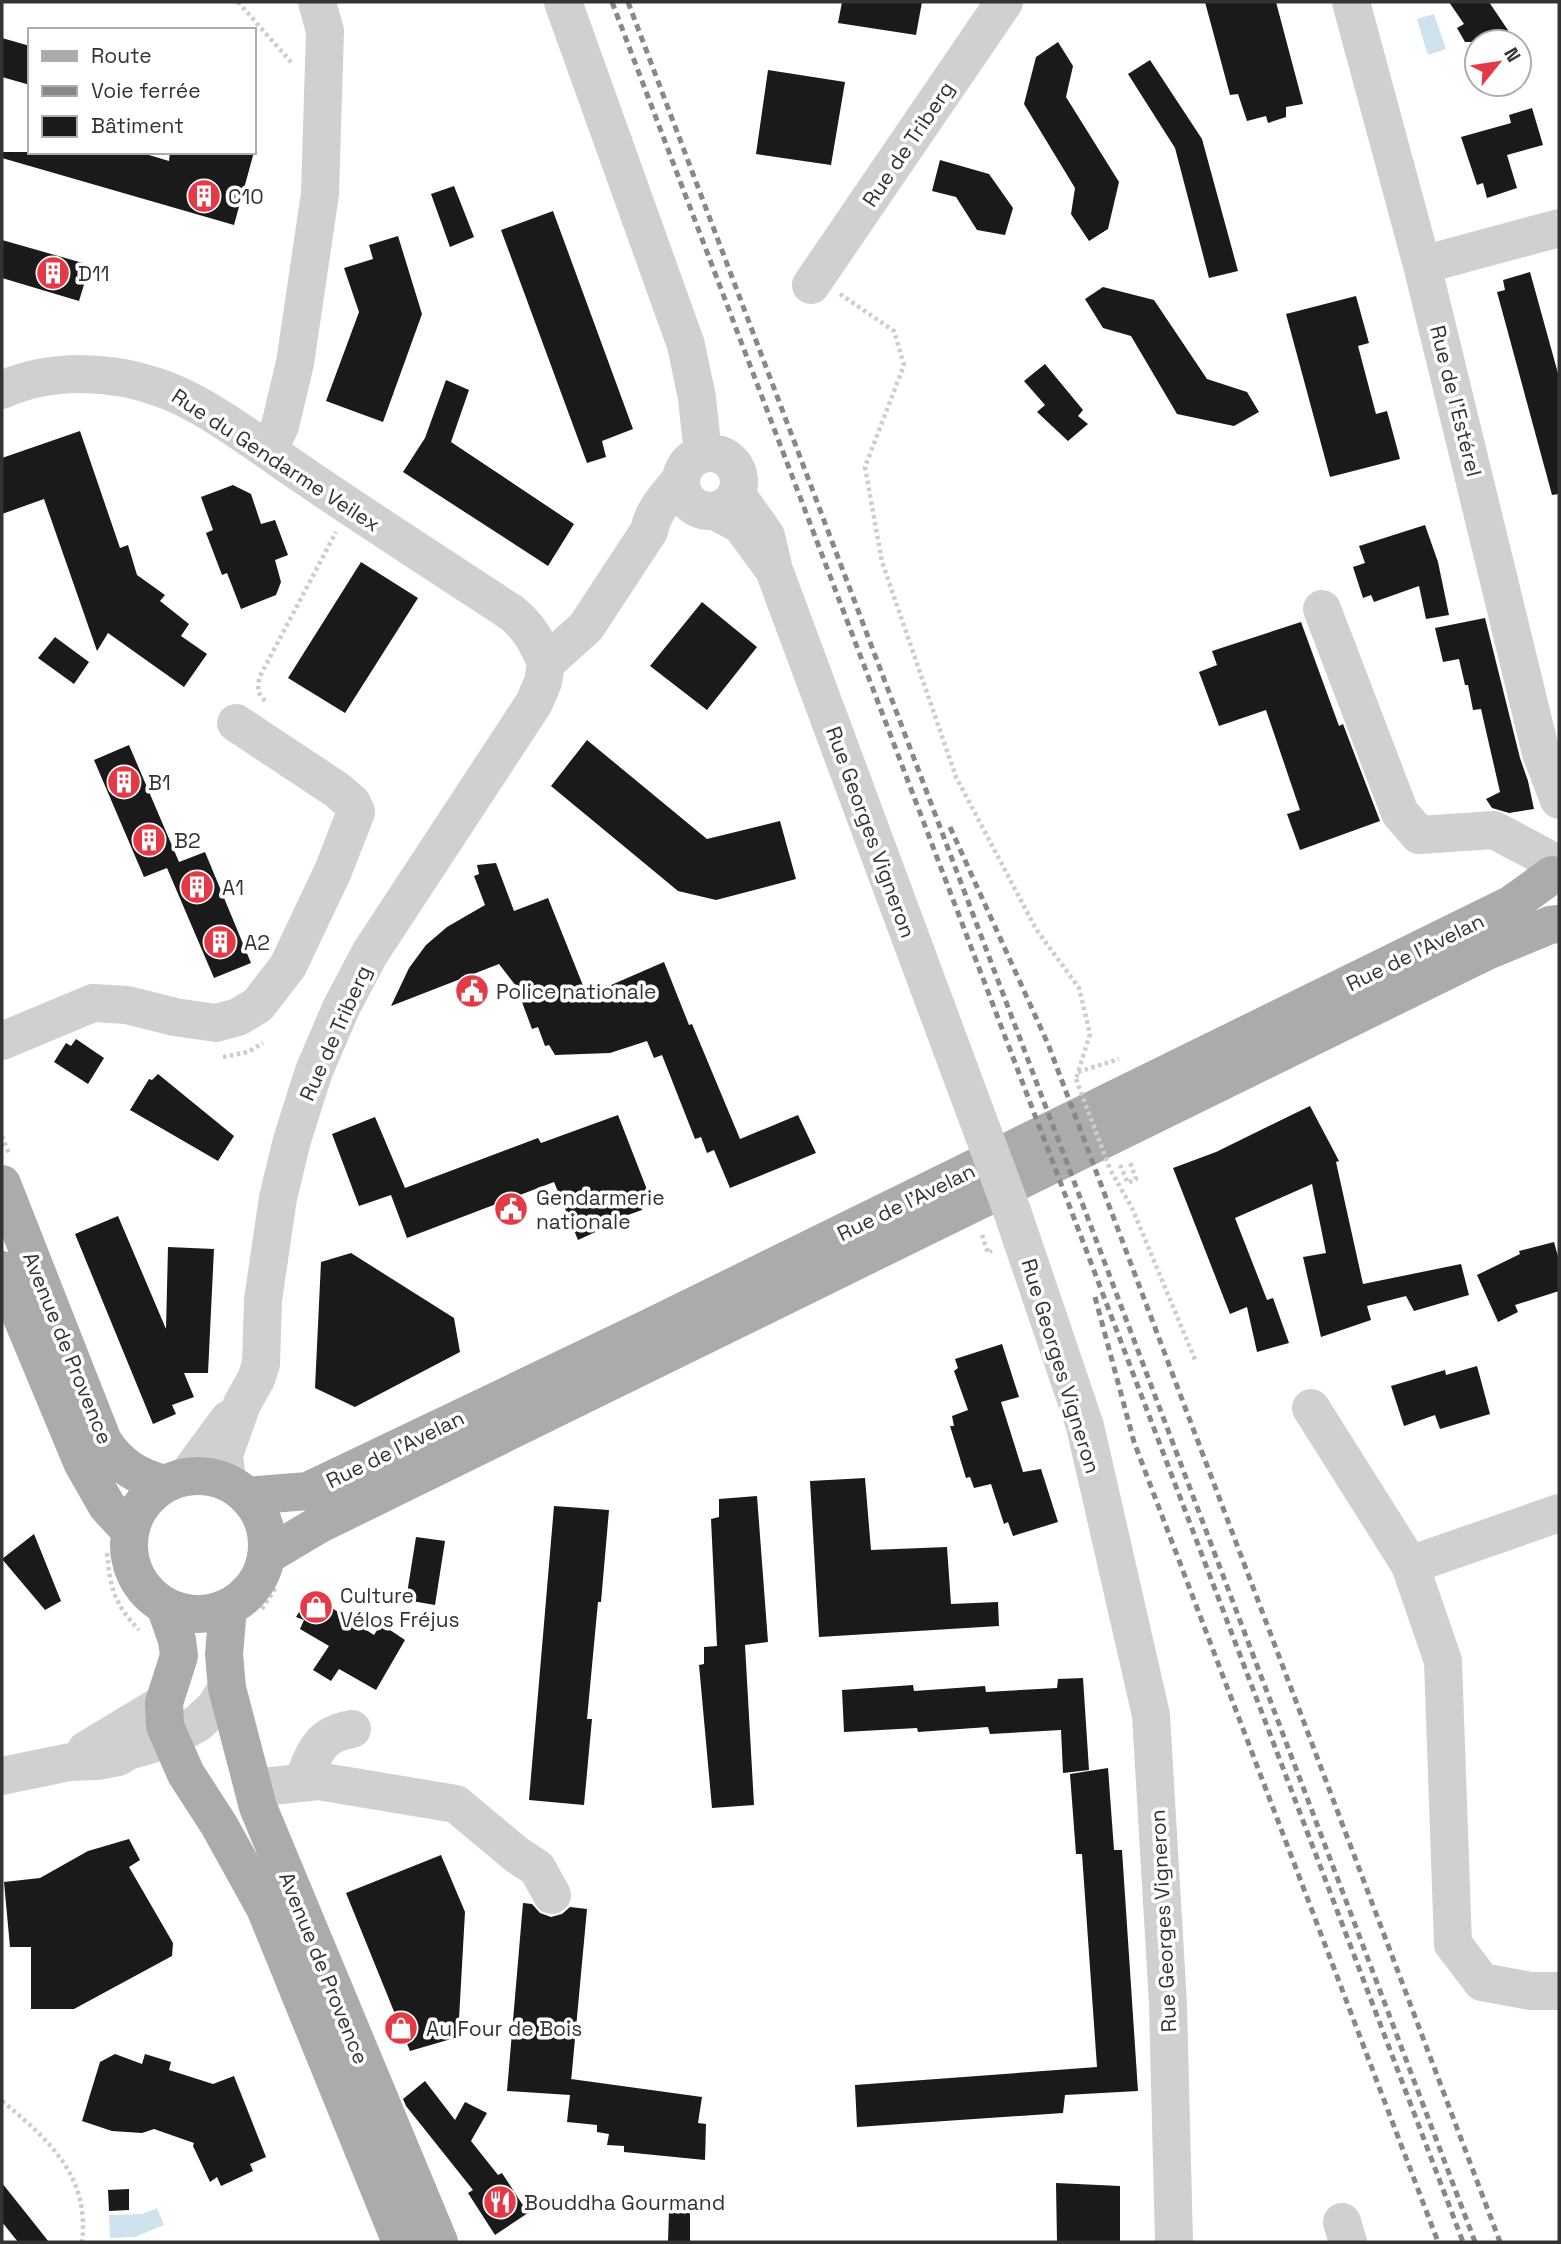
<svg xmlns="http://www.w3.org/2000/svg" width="1561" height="2244" font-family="'Space Grotesk',sans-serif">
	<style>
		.water { fill: #cfe2ee }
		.building { fill: #1a1a1a }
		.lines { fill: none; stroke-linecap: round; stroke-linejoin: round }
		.path { stroke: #cdcdcd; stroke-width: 4.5; stroke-dasharray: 3.5 3.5; stroke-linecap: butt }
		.minor { stroke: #d0d0d0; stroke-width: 38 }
		.major { stroke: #ababab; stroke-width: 38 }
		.rail { stroke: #888; stroke-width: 5; stroke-dasharray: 7 5; stroke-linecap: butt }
		.path-bridge { stroke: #cdcdcd; stroke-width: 4.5; stroke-dasharray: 3.5 3.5; stroke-linecap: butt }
		.minor-bridge { stroke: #d0d0d0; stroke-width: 38 }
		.labels { text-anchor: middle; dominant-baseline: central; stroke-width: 7; stroke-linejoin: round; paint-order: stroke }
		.street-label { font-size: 21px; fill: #333; stroke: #fff }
		.poi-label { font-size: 21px; fill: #333; stroke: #fff; text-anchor: start }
	</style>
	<rect width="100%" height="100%" fill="#fff"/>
	<!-- water -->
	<path class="water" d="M1434,14L1446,49L1428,55L1417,19Z
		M157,2208L164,2225L135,2237L110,2238L109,2215L142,2214Z"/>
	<!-- building -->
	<path class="building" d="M842,2H922L916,35L838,23Z
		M1205,2H1276L1303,104L1286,107V117L1268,123L1266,116L1247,121L1238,94L1230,95Z
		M1449,2H1489L1516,42H1465L1457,28L1464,24Z
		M2,38L30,46V85L2,77Z
		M1058,42L1073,66L1066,97L1119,182L1108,229L1089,241L1071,214L1075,188L1024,104L1036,57Z
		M1150,60L1202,139L1238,271L1209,278L1175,148L1128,74Z
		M768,70L845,82L831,165L756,154Z
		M1532,108L1543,145L1507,155L1517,188L1487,198L1483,183L1477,185L1461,137L1511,123L1509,115Z
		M2,152H139L169,161L170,152H254L234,225L2,158Z
		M940,160L989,174L1013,208L1005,235L977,230L956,197L932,191Z
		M454,186L474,237L450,247L431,194Z
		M553,211L633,429L602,441L606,457L587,463L501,230Z
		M398,236L422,314L383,422L326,401L359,312L344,268L373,259L369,245Z
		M2,240L90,265L79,301L2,278Z
		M1530,272L1559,377V494L1552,495L1497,292L1505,290L1503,280Z
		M1103,287L1154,300L1207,379L1247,392L1259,412L1234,426L1177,414L1131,336L1103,328L1085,299Z
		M1356,296L1369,343L1358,346L1376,414L1387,411L1400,459L1330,477L1286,314Z
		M1045,364L1083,410L1078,416L1088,424L1068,441L1037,412L1045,405L1024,381Z
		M446,380L469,390L451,442L574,524L548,566L403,472L425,438Z
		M80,431L120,548L128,545L137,575L165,595L160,601L189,624L181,636L207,654L184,687L108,633L97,651L44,499L2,514V458Z
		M233,485L251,494L261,524L275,520L288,555L275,560L281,582L276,595L241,609L227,573L222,575L206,533L213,530L201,497Z
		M1425,525L1438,562L1449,615L1426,619L1419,586L1374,602L1371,595L1363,598L1353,567L1365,563L1359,546Z
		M361,562L418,598L345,713L288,678Z
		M702,602L757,647L707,710L650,666Z
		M1485,618L1520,758L1528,781L1534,809L1509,813L1492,808L1486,799L1500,792L1481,709L1473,710L1468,685H1465L1459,659L1443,662L1435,628Z
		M1301,622L1339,726L1343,724L1380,821L1300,850L1287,814L1300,810L1266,710L1219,726L1199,672L1217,665L1212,651Z
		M55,637L89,662L74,684L38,658Z
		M587,740L707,839L780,821L796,879L716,900L678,891L551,786Z
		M129,745L179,862L205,852L251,963L214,978L167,868L144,877L94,760Z
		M496,863L514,911L548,898L584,988L592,984L595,992L664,962L689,1025L692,1024L740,1139L798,1115L816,1153L730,1188L714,1150L707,1153L701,1137L695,1139L662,1055L654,1058L647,1041L610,1053L555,1055L549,1045L545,1046L538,1027L532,1029L516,986L499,964L391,1006L409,968L426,945L447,927L485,905L474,876L479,874L477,865Z
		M76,1039L104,1058L88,1084L54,1062L66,1043L71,1046Z
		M158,1074L234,1136L218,1161L130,1110L149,1079L152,1080Z
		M1310,1106L1339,1161L1336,1162L1363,1284L1461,1264L1469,1295L1414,1311L1406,1296L1367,1306L1371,1320L1321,1337L1303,1257L1326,1253L1312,1184L1235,1218L1267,1300L1273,1298L1289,1343L1257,1352L1247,1307L1230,1314L1173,1168L1216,1152Z
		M618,1115L651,1200L641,1203L642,1210L602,1224L604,1228L578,1240L554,1182L407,1238L391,1195L359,1206L332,1134L375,1117L405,1188L538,1138L541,1143Z
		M118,1216L166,1329L168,1247L214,1249L208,1373H184L194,1397L172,1405L176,1414L153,1424L75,1234Z
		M1554,1242L1559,1260V1291L1515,1305L1518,1312L1498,1322L1477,1275L1520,1254L1519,1251Z
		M351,1253L454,1318L460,1352L355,1407L315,1388L321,1262Z
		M1002,1344L1019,1397L1001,1402L1023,1472L1041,1469L1058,1522L1013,1536L1008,1522L1004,1524L991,1484L974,1488L970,1477L966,1478L950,1426H954L952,1416L968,1410L954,1371L958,1368L955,1359Z
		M1477,1366L1490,1414L1440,1429L1435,1415L1404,1426L1391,1386L1445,1370L1446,1375Z
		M865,1478L871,1550L947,1547L951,1604L998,1602L999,1626L819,1637L810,1481Z
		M757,1496L768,1642L745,1645L754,1805L712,1808L699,1665L704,1664V1647L717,1646L711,1519L719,1517V1499Z
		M554,1506L609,1510L601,1602H598L587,1719H592L584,1805L529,1800Z
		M34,1534L61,1601L45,1610L2,1559Z
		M416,1537L445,1541L435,1605L406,1600Z
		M310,1594L374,1635L381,1624L405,1640L376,1690L339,1669L331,1681L313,1670L329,1646L300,1629L304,1620L296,1617Z
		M1083,1678L1089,1770L1063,1773L1061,1730L990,1734L988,1727L918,1732L917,1728L844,1732L842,1690L913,1685L914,1691L985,1686L986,1692L1057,1688L1058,1679Z
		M1108,1768L1114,1850H1122L1138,2091L1065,2095L1063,2113L857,2127L855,2085L1097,2067L1082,1854H1076L1070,1774Z
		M129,1839L140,1860L129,1867L173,1943L172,1956L74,2009H31V1947H10L4,1882L40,1878L88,1851Z
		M441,1855L465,1912L458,2037L410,2051L346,1893Z
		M523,1903L532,1904L540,1913L551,1917L562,1914L570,1907L587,1909L571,2082V2079L702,2097L698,2123L706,2124L705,2160L624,2152V2146L607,2145L609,2134L597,2132V2125L567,2122L570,2095L507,2091Z
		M115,2054L142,2064L145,2054L171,2062L169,2070L213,2084L234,2076L266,2157L250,2164L253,2171L221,2186L217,2177L210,2182L193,2146L194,2143L154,2129L142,2133L112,2131L82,2121L100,2062Z
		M425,2081L455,2120L465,2102L487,2113L471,2141L498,2175L502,2173L528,2213L495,2235L468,2193L473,2190L406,2106L403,2099Z
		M2,2183L49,2242H18L2,2222Z
		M1056,2183L1120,2186V2242H1057Z
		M129,2189V2210L109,2211L108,2190Z
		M669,2210L690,2213V2242H668Z"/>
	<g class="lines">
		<!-- path -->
		<path class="path" d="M238,2L291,62
			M840,294L894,331L904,365L865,467L882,562L956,777L1036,929L1079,988L1090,1034L1076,1079
			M265,701L258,692L259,678L336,532
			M223,1057L248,1052L263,1043
			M1078,1072L1119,1059
			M2,1136L9,1154
			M1120,1165L1128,1183L1136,1179L1130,1162
			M1111,1171L1132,1208L1196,1362
			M982,1235L988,1253L992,1251
			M107,1553C110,1587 114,1604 139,1630
			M262,1609L276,1587
			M2,2101C49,2140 90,2176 82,2242"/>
		<!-- minor -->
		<path class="minor" d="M563,2L686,345L697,398L703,454
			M1351,2L1422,265L1541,753L1559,800
			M1422,265L1559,228
			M811,285L1004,2
			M2,390C51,368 112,370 163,389C208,405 263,448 303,475C372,522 442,567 512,613C530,628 537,642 546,663
			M268,451L280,426L295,363L320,194L325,31L317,2
			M681 482a29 29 0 1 1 58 0a29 29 0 1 1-58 0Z
			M715,511L741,525L774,570L766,536L737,495
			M774,570L983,1133
			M1322,609L1400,813L1419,835L1494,830L1556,863
			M2,1041L93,1003L127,1005L175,1017L216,1023L238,1017L258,1005L288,966L333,871L356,812L352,803L337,790L236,723
			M1012,1211L1085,1426L1151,1715L1168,2004L1174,2242
			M1311,1408L1410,1565L1443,1661L1453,1944L1482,1982L1531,1991H1559
			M187,1476L229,1419
			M227,1482L224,1455L242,1404L256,1379L261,1364L263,1300L278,1198L292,1140L314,1071L341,1008L370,953L534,703L543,682L546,663L586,627L649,531C653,509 668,496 681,479
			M1410,1565L1559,1513
			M86,1750L164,1703
			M2,1776L70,1762L97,1761L118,1757L128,1751L170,1739L198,1723L215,1707L227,1688
			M302,1783C315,1753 317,1735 352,1729
			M253,1788L318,1781L456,1804L517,1855L537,1868L552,1895
			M1342,2222L1348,2242"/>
		<!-- major -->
		<path class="major" d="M2,1184L103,1441C119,1466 138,1477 165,1484
			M2,1270L82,1462L107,1506L130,1531
			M129 1545a69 69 0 1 1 138 0a69 69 0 1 1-138 0Z
			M247,1496L308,1491L647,1329L1512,904L1552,875
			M266,1556L320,1524L1487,951L1550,925L1559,924
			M165,1606L177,1640L179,1656L164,1703L165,1726L186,1774L219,1825L265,1908L401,2242
			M228,1608L224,1654L227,1688L258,1807L439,2242"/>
		<!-- rail -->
		<path class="rail" d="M612,2L1463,2242
			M628,2L1475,2242
			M950,827L1048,1044L1500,2242
			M1095,1297L1134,1442L1438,2242"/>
		<!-- path-bridge -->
		<path class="path-bridge" d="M1076,1079L1110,1169"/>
		<!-- minor-bridge -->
		<path class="minor-bridge" d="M983,1133L1012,1211"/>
	</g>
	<!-- icons -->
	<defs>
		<g id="building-disc" transform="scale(1.75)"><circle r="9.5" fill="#e63946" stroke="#fff"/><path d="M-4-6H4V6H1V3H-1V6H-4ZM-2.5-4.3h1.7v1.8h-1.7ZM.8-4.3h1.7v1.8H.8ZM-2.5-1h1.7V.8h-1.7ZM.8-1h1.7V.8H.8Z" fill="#fff"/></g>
		<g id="civic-disc" transform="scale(1.75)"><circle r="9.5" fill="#e63946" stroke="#fff"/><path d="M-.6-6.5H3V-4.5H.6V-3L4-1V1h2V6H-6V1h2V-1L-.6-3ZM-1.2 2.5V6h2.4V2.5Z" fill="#fff"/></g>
		<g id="shop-disc" transform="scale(1.75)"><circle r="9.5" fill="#e63946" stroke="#fff"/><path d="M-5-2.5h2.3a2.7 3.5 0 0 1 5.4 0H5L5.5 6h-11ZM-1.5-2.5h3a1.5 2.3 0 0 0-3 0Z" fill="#fff"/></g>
		<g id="restaurant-disc" transform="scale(1.75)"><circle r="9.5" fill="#e63946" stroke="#fff"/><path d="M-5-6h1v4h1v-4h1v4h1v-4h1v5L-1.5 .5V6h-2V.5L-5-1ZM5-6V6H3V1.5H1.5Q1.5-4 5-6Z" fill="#fff"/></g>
	</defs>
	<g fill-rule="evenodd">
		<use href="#building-disc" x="204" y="196"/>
		<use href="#building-disc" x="53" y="273"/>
		<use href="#building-disc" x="124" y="782"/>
		<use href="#building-disc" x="149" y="840"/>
		<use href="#building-disc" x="197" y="887"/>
		<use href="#building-disc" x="220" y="942"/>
		<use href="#civic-disc" x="472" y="991"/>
		<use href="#civic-disc" x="511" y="1209"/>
		<use href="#shop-disc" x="316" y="1607"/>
		<use href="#shop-disc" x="401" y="2028"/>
		<use href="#restaurant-disc" x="500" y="2202"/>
	</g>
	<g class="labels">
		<!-- street labels -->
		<g class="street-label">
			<text transform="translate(908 144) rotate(-56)">Rue de Triberg</text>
			<text transform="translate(1456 401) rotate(76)">Rue de l'Estérel</text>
			<text transform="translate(276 460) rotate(33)">Rue du Gendarme Veilex</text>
			<text transform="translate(871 832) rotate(70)">Rue Georges Vigneron</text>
			<text transform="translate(1415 952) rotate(-26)">Rue de l'Avelan</text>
			<text transform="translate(335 1033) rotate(-66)">Rue de Triberg</text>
			<text transform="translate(906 1202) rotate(-26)">Rue de l'Avelan</text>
			<text transform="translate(68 1348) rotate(68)">Avenue de Provence</text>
			<text transform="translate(1061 1366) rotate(73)">Rue Georges Vigneron</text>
			<text transform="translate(395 1449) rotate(-26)">Rue de l'Avelan</text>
			<text transform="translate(1163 1921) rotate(-93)">Rue Georges Vigneron</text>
			<text transform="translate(324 1968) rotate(68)">Avenue de Provence</text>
		</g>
		<!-- poi labels -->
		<g class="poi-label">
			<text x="228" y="196">C10</text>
			<text x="78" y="273">D11</text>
			<text x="148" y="782">B1</text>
			<text x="174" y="840">B2</text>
			<text x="222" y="887">A1</text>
			<text x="244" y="942">A2</text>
			<text x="496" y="991">Police nationale</text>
			<text x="536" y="1197">Gendarmerie<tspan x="536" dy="24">nationale</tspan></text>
			<text x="340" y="1595">Culture<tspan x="340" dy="24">Vélos Fréjus</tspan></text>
			<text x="426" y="2028">Au Four de Bois</text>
			<text x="524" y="2202">Bouddha Gourmand</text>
		</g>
	</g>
	<!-- border -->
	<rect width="1561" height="2244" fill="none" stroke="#333333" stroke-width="7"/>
	<!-- legend -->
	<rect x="28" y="28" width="228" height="126" fill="#ffffff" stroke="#adadad" stroke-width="2"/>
	<rect x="42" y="51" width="35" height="10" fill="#ababab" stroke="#adadad" stroke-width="2"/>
	<text x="91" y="63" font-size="21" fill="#333333">Route</text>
	<rect x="42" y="86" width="35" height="10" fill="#888888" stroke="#adadad" stroke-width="2"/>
	<text x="91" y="98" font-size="21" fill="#333333">Voie ferrée</text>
	<rect x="42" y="116" width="35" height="21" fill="#1a1a1a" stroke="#adadad" stroke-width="2"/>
	<text x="91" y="133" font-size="21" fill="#333333">Bâtiment</text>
	<!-- north arrow -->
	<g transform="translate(1498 63) rotate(60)"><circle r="33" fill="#ffffff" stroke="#adadad" stroke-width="2"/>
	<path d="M0-5L12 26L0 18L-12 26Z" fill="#e63946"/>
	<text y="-10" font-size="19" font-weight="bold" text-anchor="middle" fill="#333333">N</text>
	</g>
</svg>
